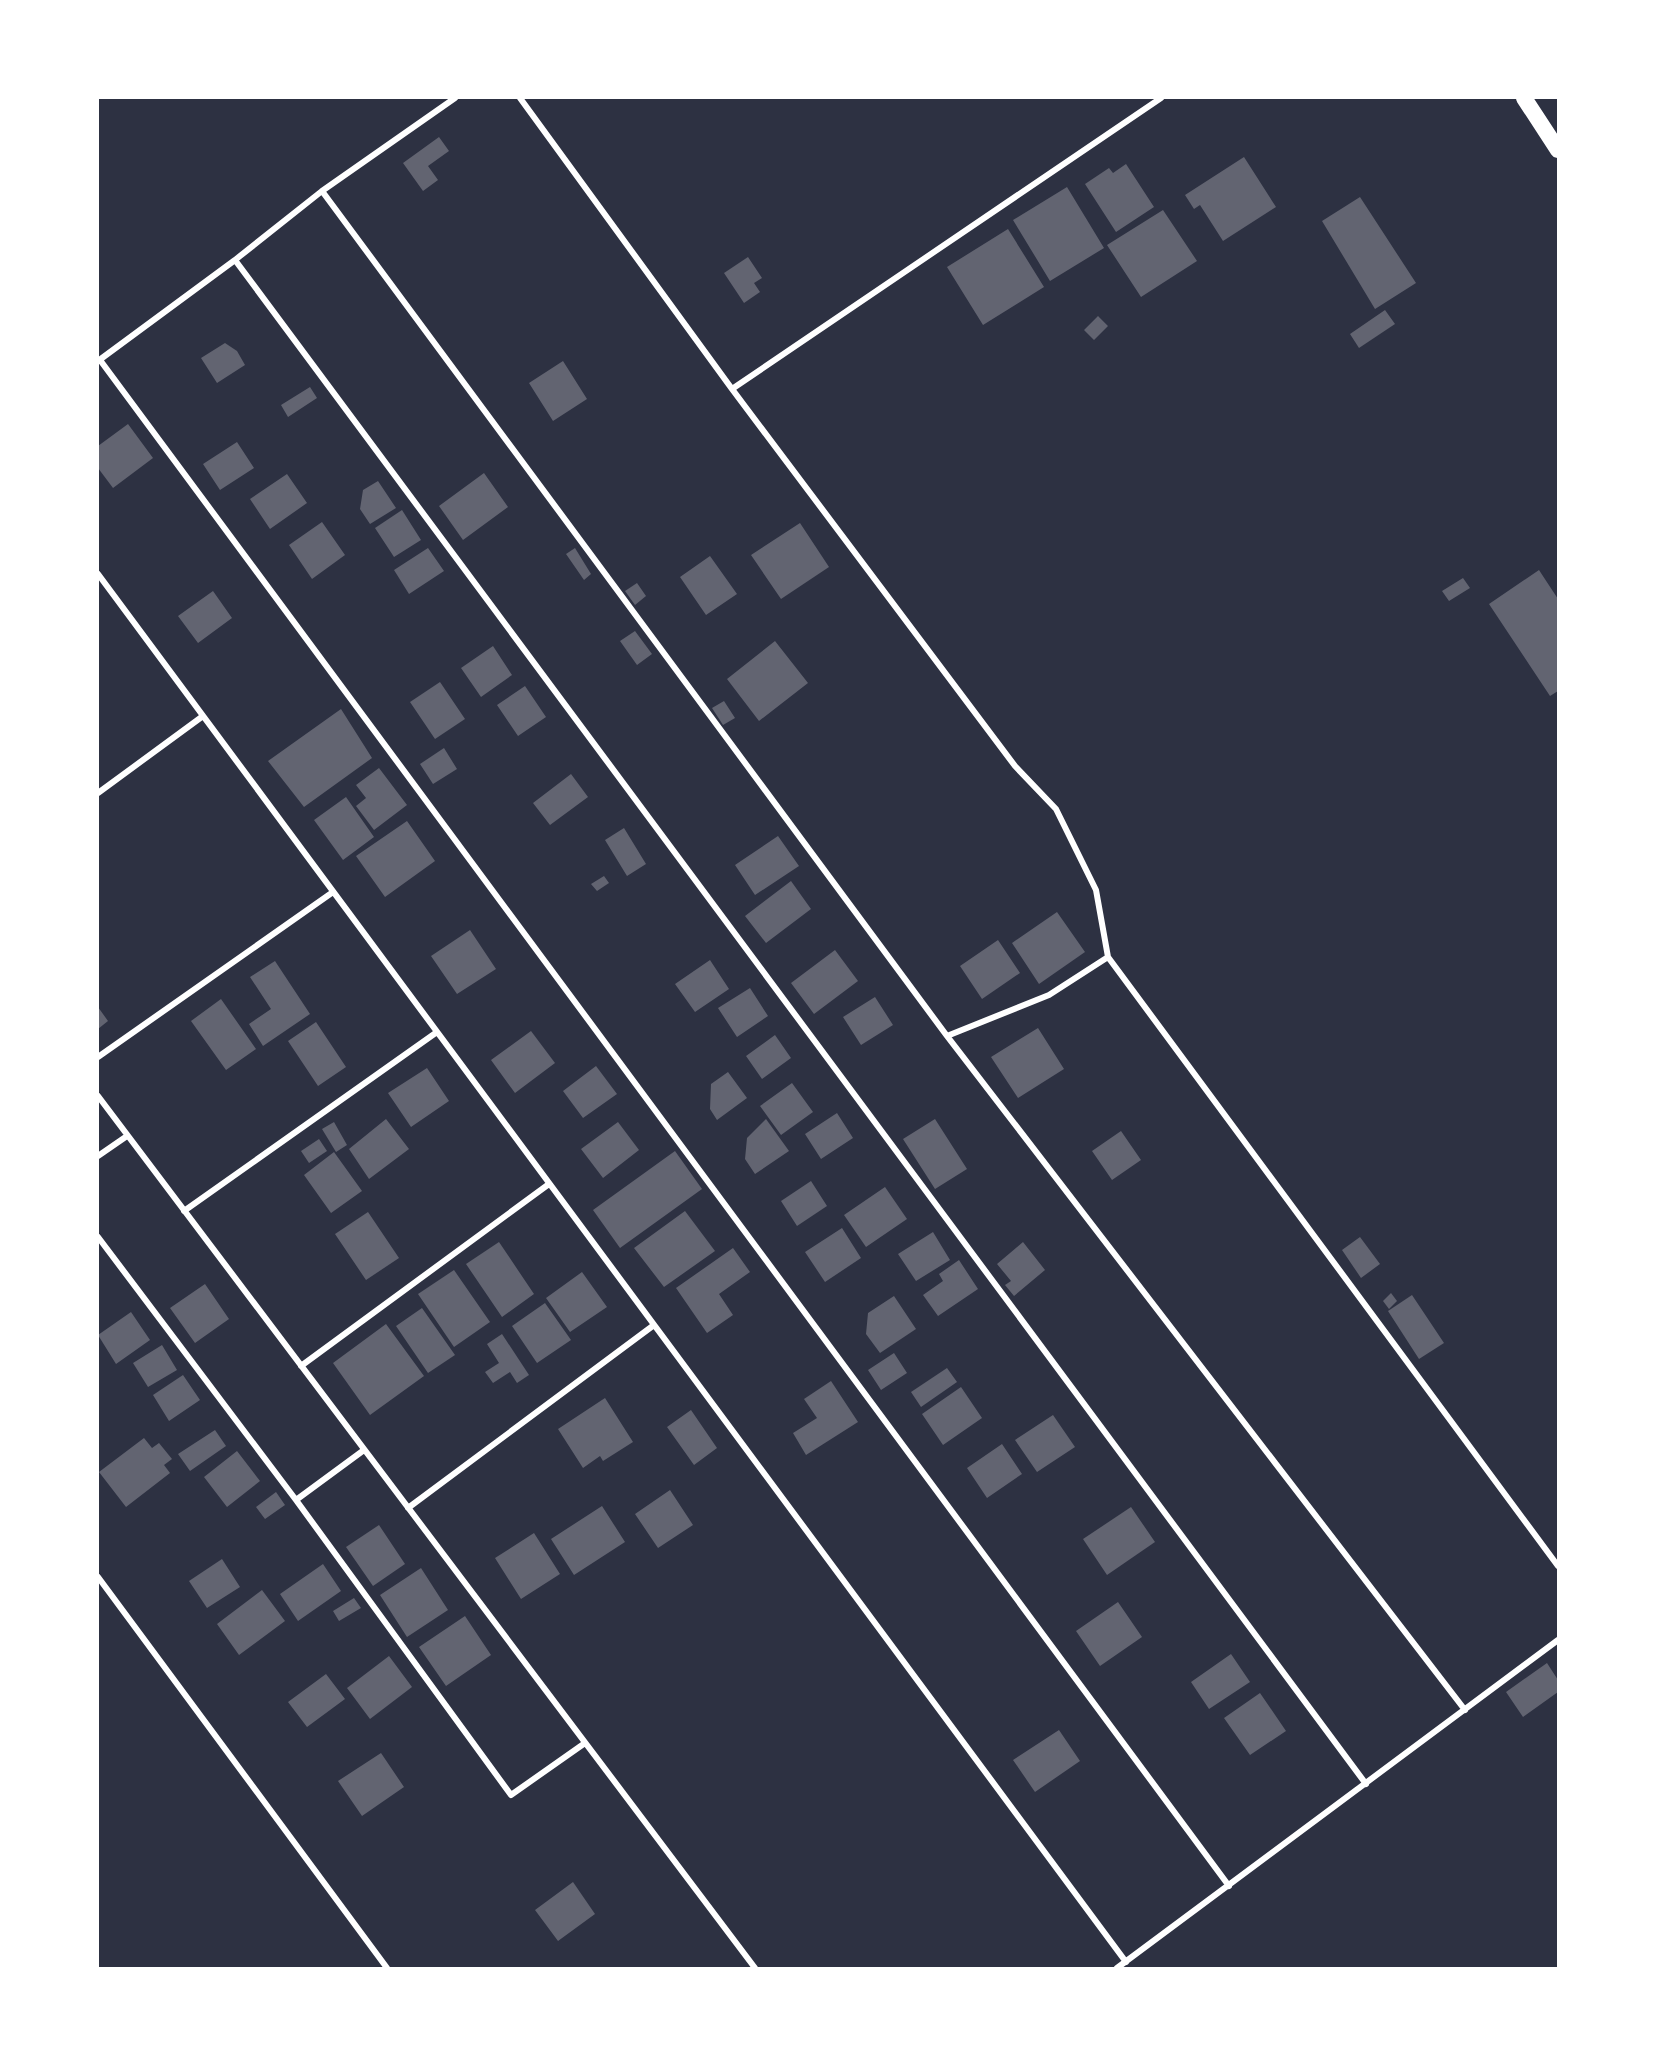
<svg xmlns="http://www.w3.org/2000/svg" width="1656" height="2066" font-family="Arial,sans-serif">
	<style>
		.building { fill: #626471 }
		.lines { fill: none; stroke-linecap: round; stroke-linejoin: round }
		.minor { stroke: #fff; stroke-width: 6 }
		.trunk { stroke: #fff; stroke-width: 16 }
	</style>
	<rect width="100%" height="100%" fill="#2d3142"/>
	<!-- building -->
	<path class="building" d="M439,137L449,151L428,166L438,180L423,191L403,163Z
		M1244,157L1276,207L1223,241L1200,205L1194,209L1185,195Z
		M1126,164L1154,207L1116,232L1085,184L1109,168L1113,173Z
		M1067,187L1104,248L1050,281L1013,220Z
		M1360,197L1416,283L1375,309L1322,221Z
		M1163,210L1197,261L1141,297L1107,245Z
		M1008,229L1044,287L983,325L947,267Z
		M748,257L762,278L754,283L760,292L744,303L724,273Z
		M1385,310L1395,324L1359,348L1350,334Z
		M1098,316L1108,326L1094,340L1084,330Z
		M225,343L237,351L245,365L217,383L201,358Z
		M563,361L587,399L553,421L529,383Z
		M310,387L317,398L288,417L281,405Z
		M128,424L153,458L113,488L98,468V446Z
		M237,442L254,468L220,490L203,464Z
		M484,473L508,507L463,540L439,506Z
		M287,474L307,503L270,529L250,499Z
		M378,481L396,508L370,524L360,509L363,490Z
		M402,510L421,540L394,557L375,528Z
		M322,522L345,555L312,579L289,545Z
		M800,523L829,567L781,599L751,555Z
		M428,548L444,571L409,594L394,570Z
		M575,548L591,574L584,580L566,554Z
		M710,556L737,594L706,615L680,577Z
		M1539,570L1558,599V691L1550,696L1489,604Z
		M1463,578L1470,588L1449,601L1442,591Z
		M637,583L646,596L635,605L625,591Z
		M213,591L232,618L198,643L178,616Z
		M635,631L652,654L637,665L620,641Z
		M775,641L808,683L759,721L727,679Z
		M493,646L512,675L481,697L461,668Z
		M440,682L465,719L435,739L410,702Z
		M525,686L546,717L518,736L497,705Z
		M724,701L735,718L723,725L712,708Z
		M341,709L372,758L304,807L268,761Z
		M444,748L457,769L433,784L420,764Z
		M379,768L407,805L374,830L356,806L366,798L356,785Z
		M571,774L588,797L550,825L533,803Z
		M346,797L374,837L343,860L314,820Z
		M407,821L435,861L385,897L356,856Z
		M624,828L646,864L627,876L605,840Z
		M778,836L799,866L755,895L735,865Z
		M604,876L609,883L597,891L591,884Z
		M791,881L811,909L766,943L745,916Z
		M1057,912L1085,952L1039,984L1012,943Z
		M470,930L496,969L457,994L431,956Z
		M998,940L1020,973L982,999L960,966Z
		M835,950L858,981L814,1014L791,983Z
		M710,960L729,989L695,1012L675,984Z
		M275,961L310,1014L263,1046L249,1024L271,1009L250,977Z
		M750,988L768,1016L737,1037L718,1008Z
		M875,997L893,1025L861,1045L843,1017Z
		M221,999L256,1049L226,1070L191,1021Z
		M98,1007L108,1021L98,1029Z
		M316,1022L346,1067L318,1086L288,1041Z
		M1038,1028L1064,1069L1018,1098L991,1057Z
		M531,1031L555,1063L515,1093L491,1060Z
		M775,1035L791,1058L762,1079L746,1056Z
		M596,1066L617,1094L583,1118L563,1091Z
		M427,1068L449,1101L411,1127L388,1093Z
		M728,1072L747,1098L717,1120L710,1109L711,1084Z
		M792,1083L813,1112L781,1135L760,1106Z
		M837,1113L853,1138L821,1159L805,1134Z
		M386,1119L409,1149L369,1179L349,1149Z
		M766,1119L789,1151L755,1174L745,1159L747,1138Z
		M935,1119L967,1169L935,1189L903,1139Z
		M334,1122L347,1145L336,1152L322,1129Z
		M618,1122L639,1150L603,1178L581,1149Z
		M1121,1131L1141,1160L1112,1180L1092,1151Z
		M319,1139L327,1151L309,1163L301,1151Z
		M675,1151L702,1189L620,1248L593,1210Z
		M334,1152L362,1191L331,1213L304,1175Z
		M811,1181L827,1206L797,1226L781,1201Z
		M885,1187L907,1219L866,1247L844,1215Z
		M685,1211L715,1251L664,1287L634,1248Z
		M368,1212L399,1258L366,1280L335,1234Z
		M842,1228L861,1258L825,1282L805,1252Z
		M933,1232L950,1260L916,1281L898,1254Z
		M1360,1237L1380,1264L1361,1278L1342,1250Z
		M499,1242L534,1294L502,1317L466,1264Z
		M1023,1242L1045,1270L1014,1296L1005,1285L1011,1281L997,1264Z
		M733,1248L750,1272L719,1294L733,1315L707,1333L676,1288Z
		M959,1260L978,1289L938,1316L923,1295L943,1281L939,1274Z
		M454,1270L490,1322L454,1347L418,1294Z
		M582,1272L607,1307L570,1332L546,1298Z
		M205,1284L229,1319L195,1343L170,1308Z
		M1391,1293L1397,1301L1389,1309L1383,1301Z
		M1412,1295L1444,1343L1419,1359L1388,1311Z
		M894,1296L916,1329L880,1353L866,1334L868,1313Z
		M545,1303L571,1340L537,1363L512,1326Z
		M422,1308L455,1355L428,1373L396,1326Z
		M131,1312L150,1340L116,1364L98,1335Z
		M386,1324L424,1376L370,1415L333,1363Z
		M502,1334L529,1375L517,1383L510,1372L493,1383L485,1372L499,1363L487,1344Z
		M162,1345L177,1370L148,1387L133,1363Z
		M894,1353L907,1373L881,1390L868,1370Z
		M947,1368L957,1382L921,1407L911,1392Z
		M183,1375L200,1400L169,1421L153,1395Z
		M831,1381L858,1422L806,1455L793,1433L817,1418L804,1399Z
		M961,1387L982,1418L943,1445L922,1414Z
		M605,1398L633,1442L603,1461L600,1456L583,1468L558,1429Z
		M691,1410L717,1448L694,1465L667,1427Z
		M1053,1415L1075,1447L1037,1472L1015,1440Z
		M215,1430L226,1446L190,1471L178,1454Z
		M144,1438L152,1448L159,1443L172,1459L164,1465L170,1473L126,1507L99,1472Z
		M1002,1444L1022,1474L987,1498L967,1468Z
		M237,1451L260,1481L227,1507L204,1477Z
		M670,1490L693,1525L658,1548L635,1514Z
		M276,1492L285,1505L265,1519L256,1507Z
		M602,1506L625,1542L574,1575L551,1539Z
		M1131,1507L1155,1542L1107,1575L1083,1539Z
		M379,1525L405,1564L373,1586L346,1547Z
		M534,1533L560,1574L521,1599L495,1558Z
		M222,1559L240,1587L207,1608L189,1581Z
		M323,1564L341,1591L298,1621L280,1594Z
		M421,1568L448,1610L407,1637L380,1595Z
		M262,1590L285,1621L239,1655L217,1624Z
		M354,1598L361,1608L339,1621L333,1611Z
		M1118,1602L1142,1637L1100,1666L1076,1631Z
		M465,1616L491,1655L446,1686L419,1647Z
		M1231,1654L1250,1682L1209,1709L1191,1682Z
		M389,1656L412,1687L370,1719L347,1688Z
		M1547,1663L1558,1680V1692L1523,1717L1506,1692Z
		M326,1674L345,1699L307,1727L288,1702Z
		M1260,1693L1286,1731L1250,1755L1224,1718Z
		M1059,1730L1080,1761L1035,1792L1013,1760Z
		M381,1753L404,1787L362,1816L338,1781Z
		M573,1882L595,1914L558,1941L535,1910Z"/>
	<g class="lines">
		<!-- minor -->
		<path class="minor" d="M520,98L732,389L1015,766L1056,809L1096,890L1108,957L1558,1566
			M322,191L947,1036L1465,1710
			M235,260L1366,1784
			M100,360L1229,1886
			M98,361L235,260L322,191L455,98
			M732,389L1161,98
			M98,574L1126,1962
			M98,793L203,716
			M947,1036L1049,995L1108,957
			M98,1057L333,892
			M98,1096L755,1968
			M98,1156L127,1136
			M184,1211L437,1032
			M98,1237L296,1500
			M301,1366L549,1184
			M364,1450L296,1500L511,1795L585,1743
			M408,1508L654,1325
			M98,1577L387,1968
			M1117,1968L1558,1640"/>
		<!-- trunk -->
		<path class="trunk" d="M1524,98L1558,150"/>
	</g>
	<!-- border -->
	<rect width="1656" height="2066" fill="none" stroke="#ffffff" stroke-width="198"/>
</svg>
